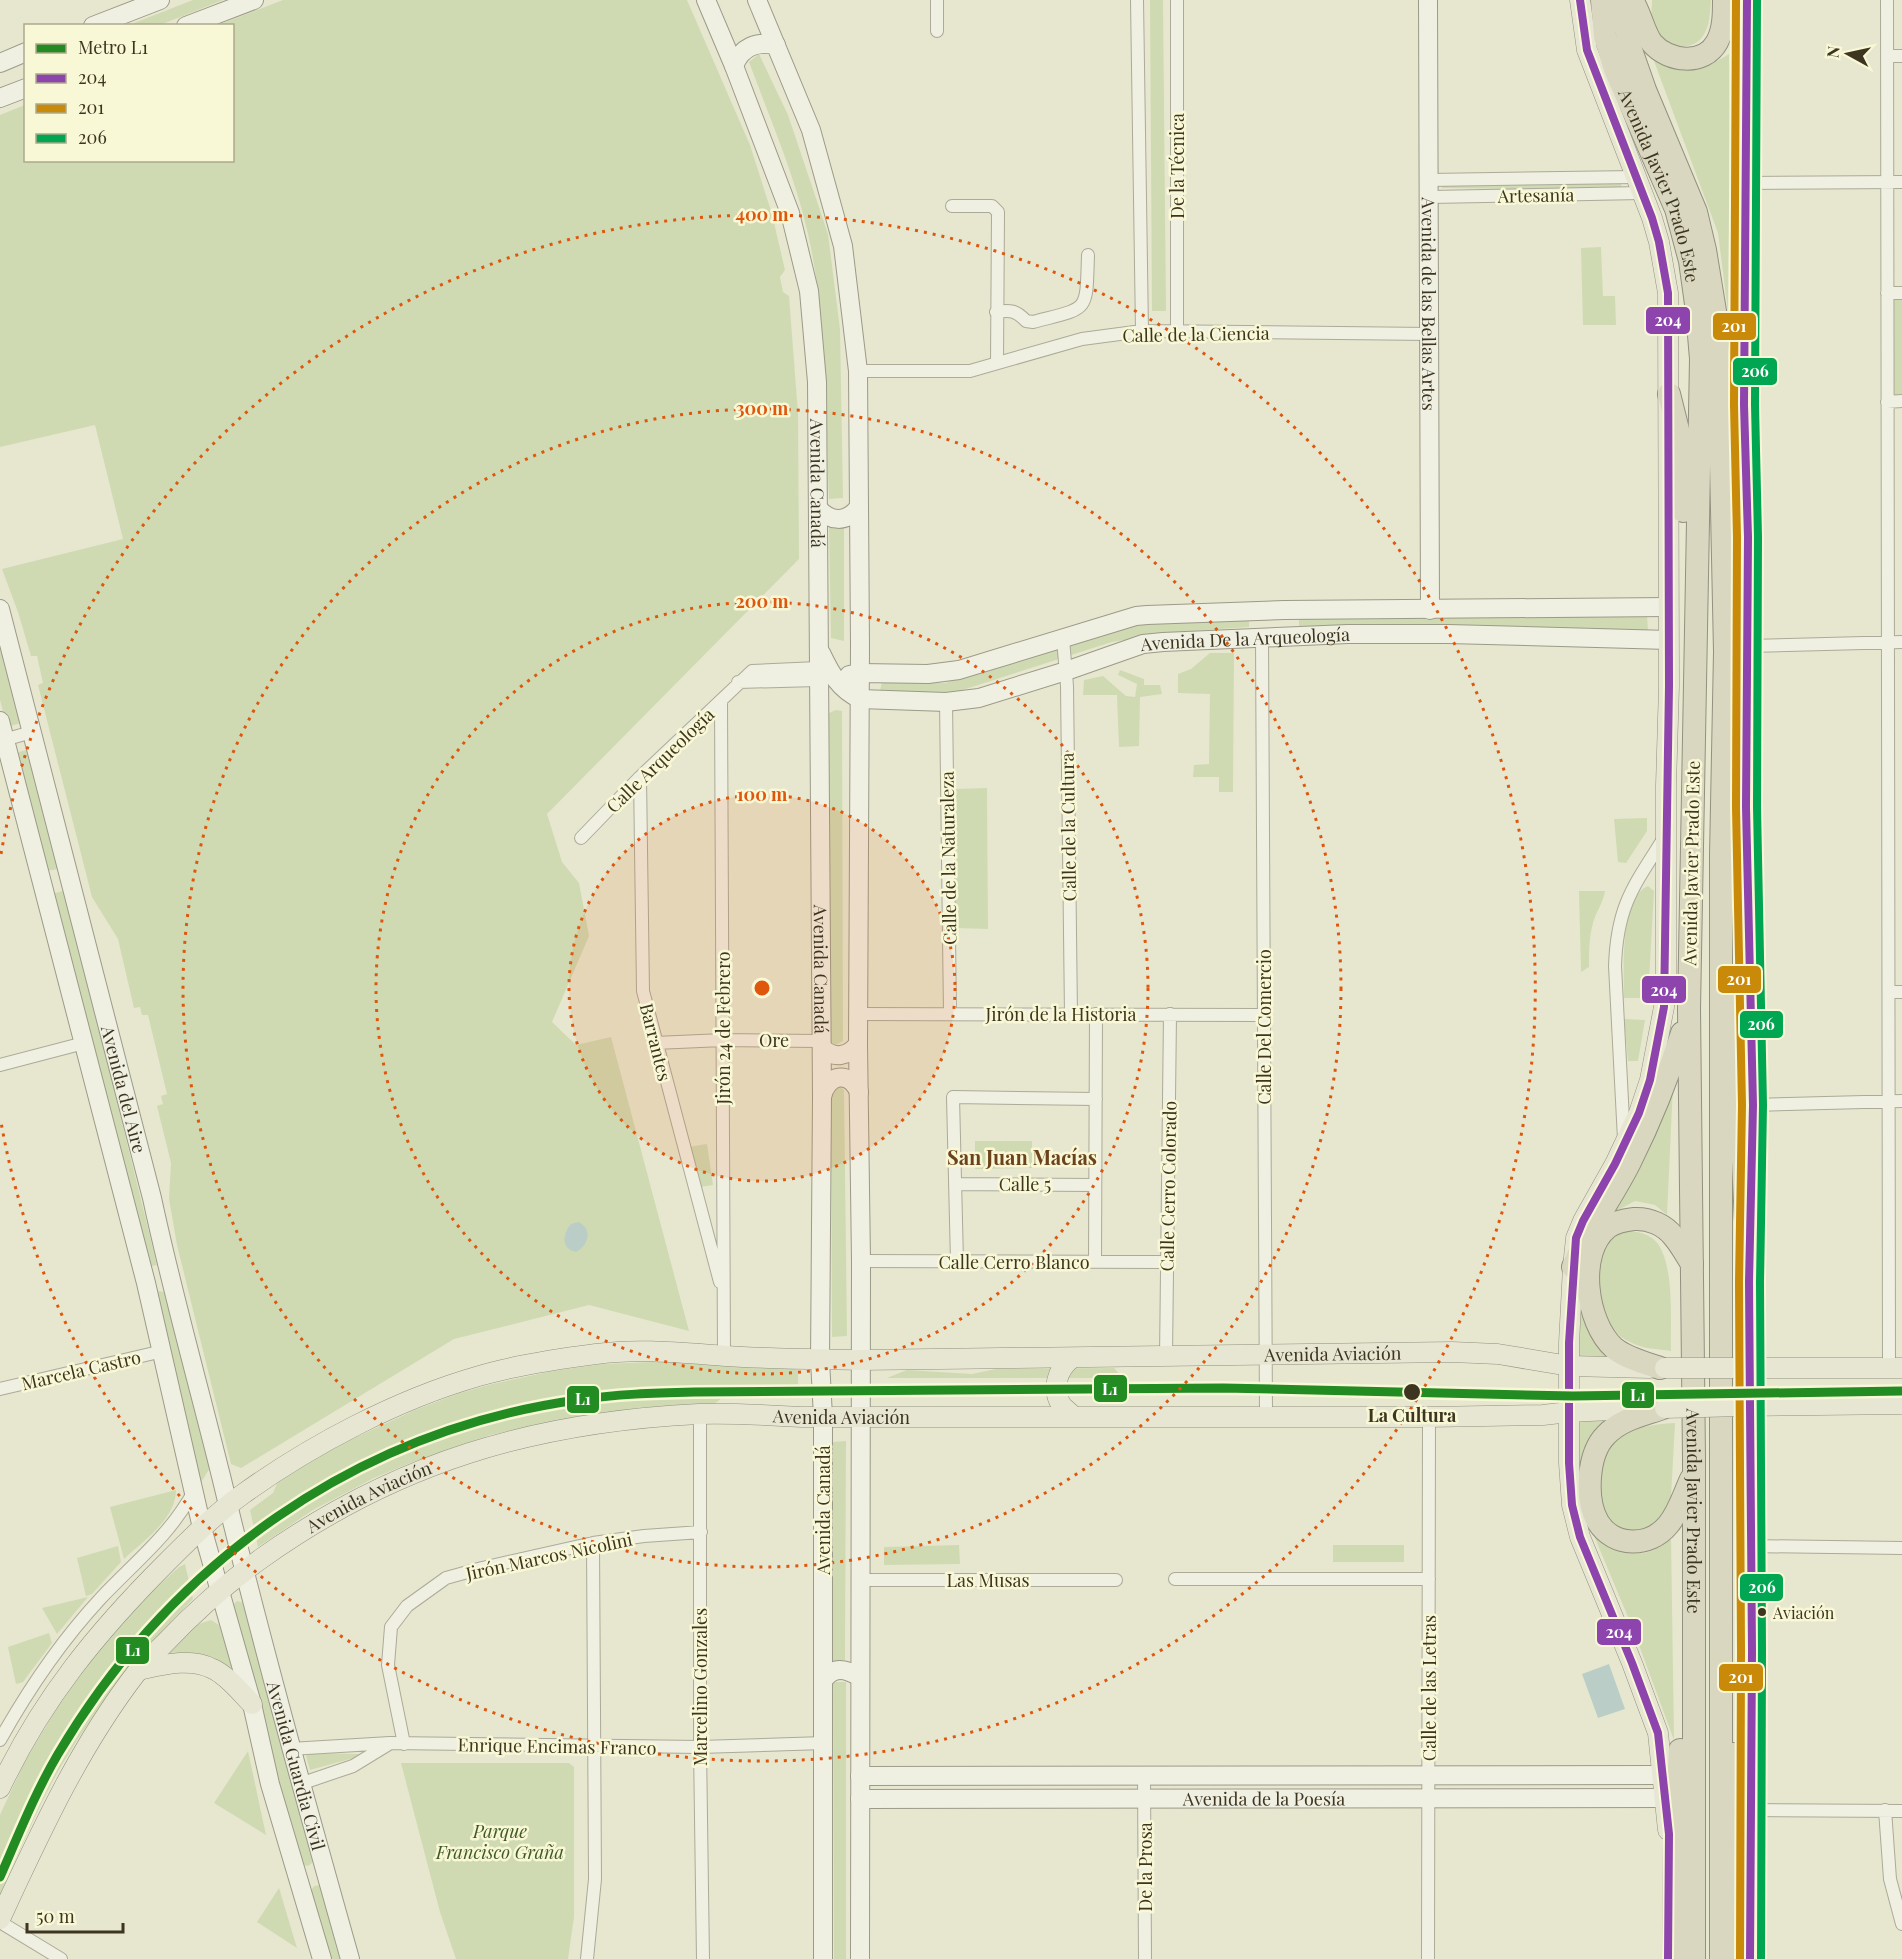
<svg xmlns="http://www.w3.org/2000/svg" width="1902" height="1959" font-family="'Playfair Display',serif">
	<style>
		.green { fill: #cfdab2 }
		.water { fill: #bacec7 }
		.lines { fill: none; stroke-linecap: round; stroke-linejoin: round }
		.street-casing { stroke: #acaa98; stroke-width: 14 }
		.secondary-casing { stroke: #9c9a88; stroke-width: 20 }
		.primary-casing { stroke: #92907f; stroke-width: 21 }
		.highway-casing { stroke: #92907f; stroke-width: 24 }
		.street { stroke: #efefe2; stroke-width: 12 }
		.secondary { stroke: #efefe2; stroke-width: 18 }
		.primary { stroke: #e7e6d3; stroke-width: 20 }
		.highway { stroke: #dad7c0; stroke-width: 22 }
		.primary-bridge-casing { stroke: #92907f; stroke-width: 21; stroke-linecap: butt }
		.primary-bridge { stroke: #e7e6d3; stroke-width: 20 }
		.bus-1-casing { stroke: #f8f7d6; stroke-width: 12 }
		.bus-2-casing { stroke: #f8f7d6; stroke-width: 12 }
		.bus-3-casing { stroke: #f8f7d6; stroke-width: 12 }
		.bus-1 { stroke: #8e44ad; stroke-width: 8 }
		.bus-2 { stroke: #c88a08; stroke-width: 8 }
		.bus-3 { stroke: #00a651; stroke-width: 8 }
		.metro-1-casing { stroke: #f8f7d6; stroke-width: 14 }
		.metro-1 { stroke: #228b22; stroke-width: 9 }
		.ring { fill: none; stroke: #df570d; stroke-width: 3; stroke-dasharray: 3 6 }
		.stop-dot { fill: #3d351f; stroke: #f8f7d6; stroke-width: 2 }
		.labels { text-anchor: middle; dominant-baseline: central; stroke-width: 5; stroke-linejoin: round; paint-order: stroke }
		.bus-label { font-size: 16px; fill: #3d351f; stroke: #f8f7d6; text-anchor: start }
		.street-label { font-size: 18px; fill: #3d351f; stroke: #f8f7d6 }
		.stop-label { font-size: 18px; font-weight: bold; fill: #3d351f; stroke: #f8f7d6 }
		.park-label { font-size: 18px; font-style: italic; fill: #3e5a24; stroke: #f8f7d6 }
		.neighbourhood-label { font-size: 20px; font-weight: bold; fill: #6c421c; stroke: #f8f7d6 }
		.centre { fill: #df570d; stroke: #f8f7d6; stroke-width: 3 }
		.ring-label { font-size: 18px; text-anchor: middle; font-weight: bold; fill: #df570d; stroke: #f8f7d6; stroke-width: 5; stroke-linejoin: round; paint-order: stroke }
		.line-badge { stroke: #f8f7d6; stroke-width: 2 }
		.badge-label { font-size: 16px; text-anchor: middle; font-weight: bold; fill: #fff }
	</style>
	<rect width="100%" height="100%" fill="#e7e7d0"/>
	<!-- green -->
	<path class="green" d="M193,0H223L160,25H129Z
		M283,0H687L750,145L772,214L785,270L780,277L783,292L789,296L798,413L799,559L547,814L562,862L579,883L589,936L552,1022L576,1045L611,1037L689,1331L589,1305L454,1339L241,1468L231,1464L177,1245L169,1199L171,1163L157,1106L163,1104L161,1096L167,1094L148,1015H142L140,1007L134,1008L118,939L92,897L38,685L43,683L37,656H31L18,612L2,569L123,539L95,425L0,447V115L25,105L26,160H232V26L218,25Z
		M1150,0H1163L1166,311H1152Z
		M1652,0H1711C1710,12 1710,26 1703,36C1691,54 1661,47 1653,28C1650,21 1652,8 1652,0Z
		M759,54L788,115L828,234L840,329L843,498L829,499C826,417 827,334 812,253C800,187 772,124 749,62Z
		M1729,54L1730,145L1728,312L1718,233L1654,61C1684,70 1701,72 1729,54Z
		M1621,183L1622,190L1442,188V184Z
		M1601,247L1603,296H1615L1616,325H1583L1581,248Z
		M1894,299H1902V395H1894Z
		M829,527L844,528V641L831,638Z
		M1647,615L1648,630L1299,627V618Z
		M1249,620V627L1177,632L1112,642L953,693L880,691L882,682L945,683L1053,647L1144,624Z
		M0,643L24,722L7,727L0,700Z
		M1210,653H1234L1233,792H1219V777H1193L1194,765L1209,764L1210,694L1178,693V674L1191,669Z
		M1120,670L1144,679V685H1160L1162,694L1140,697L1139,746L1119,747L1117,695H1083L1084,680L1103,676L1126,696L1135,697L1137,684L1118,675Z
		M836,710L842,711L843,1041L836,1045H833L830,1040L829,713Z
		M30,749L58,869L46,871L15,753Z
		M987,788L988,929L955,928L956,789Z
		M1647,818V831L1626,863L1618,862L1614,819Z
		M1648,886L1654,891L1648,998H1624C1624,972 1619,898 1648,886Z
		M65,890L157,1265L147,1267L53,894Z
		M1579,891H1605C1603,903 1596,912 1593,923C1589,938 1589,952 1589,967L1581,972Z
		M1624,1019L1645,1020L1638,1061H1628Z
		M835,1086L841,1087L844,1090L847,1336L832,1337L831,1089Z
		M1673,1086L1667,1215L1655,1205L1635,1201L1607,1216Z
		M975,1141H1032V1168L975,1169Z
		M707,1144L713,1185L694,1188L688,1147Z
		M1624,1231C1633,1231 1644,1232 1652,1238C1676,1255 1670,1323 1671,1351C1658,1349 1642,1349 1630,1342C1602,1329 1593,1292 1599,1264C1601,1255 1607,1246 1610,1237Z
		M159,1291L167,1293L210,1468L200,1484L155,1292Z
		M1580,1306C1585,1334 1597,1340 1617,1358H1577Z
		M678,1361L787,1367L798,1370V1394L726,1395L713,1405L630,1410L581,1416L490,1435L410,1463L374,1478L313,1510L258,1547L250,1510L273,1493L278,1481L324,1452L415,1410L460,1393L492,1384L553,1371L602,1364Z
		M1114,1368L1123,1378H887L907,1370L972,1374L996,1369Z
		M1619,1415L1580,1477H1578L1575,1418Z
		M1675,1423L1671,1497L1664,1516L1640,1534C1633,1532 1623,1532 1617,1529C1595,1517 1597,1467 1608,1448C1621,1428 1654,1424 1675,1423Z
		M846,1441L845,1660L829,1663L833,1442Z
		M176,1490C176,1519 143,1541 124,1559L110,1507Z
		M1592,1531C1613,1555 1650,1565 1671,1535L1674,1740L1633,1629Z
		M959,1545L960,1564L884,1565V1547Z
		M1333,1545H1404V1562H1333Z
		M118,1546L121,1562L92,1594L86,1596L77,1558Z
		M185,1564L193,1599C143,1649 99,1702 63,1763C38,1805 20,1851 0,1895V1815L25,1761L57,1708L90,1661L141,1602L179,1567Z
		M88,1597L57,1634L42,1608Z
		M237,1601L244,1603L314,1857L312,1863L308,1866L303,1865L299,1861L231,1607Z
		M211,1620L219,1625L232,1664L230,1671L170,1658V1653L199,1624Z
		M49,1633L52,1643L23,1682L16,1684L8,1647Z
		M833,1682H846V1959H834Z
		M248,1751L266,1835L214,1803Z
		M311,1753L361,1754V1756L310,1770L306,1756Z
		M401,1763H569L574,1767V1917L568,1959H456L440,1912Z
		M322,1885L336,1947L340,1959H332L310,1892L314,1886Z
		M279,1888L297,1948L257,1922Z"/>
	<!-- water -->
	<path class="water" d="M578,1222C593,1228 589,1246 576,1252C561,1249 562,1234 571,1224Z
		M1609,1664L1625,1709L1598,1718L1582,1674Z"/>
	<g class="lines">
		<!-- street casing -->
		<g class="street-casing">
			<path id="street" d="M1137,0L1142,331
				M1887,0L1889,1368
				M937,31V0
				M1887,56H1902
				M1429,180L1636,177
				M1746,183L1902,182
				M1430,197L1642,193
				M952,206H992L998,212L997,363
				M1887,293H1902
				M996,312C1010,310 1016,310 1026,321L1033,322C1090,307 1086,314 1088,255
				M1177,331V0
				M858,371H970L1082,339L1142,331L1430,334
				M1887,402L1902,401
				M1262,638L1266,1416
				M1063,639L1067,686L1071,1014
				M1748,646L1902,642
				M738,682L818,680
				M721,701L724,1355
				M946,702L950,1014
				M0,741L32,732
				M640,777L643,991L720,1282
				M581,838L640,777L752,671L818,668
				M1889,992H1902
				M859,1014L1264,1015
				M655,1043L723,1040L822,1041
				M0,1065L84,1043
				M1753,1105L1902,1101
				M1624,1139L1615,966C1617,906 1633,887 1664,838
				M955,1184L1095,1185
				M861,1261L1167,1262
				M957,1262L953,1097L1096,1099
				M1095,1262L1096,1014
				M1166,1357L1170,1014
				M0,1389L163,1351
				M700,1414V1747L703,1959
				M1750,1546L1902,1548
				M1175,1579H1429
				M860,1580H1116
				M0,1740C28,1690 62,1640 101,1598C135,1562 170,1535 194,1491
				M404,1744L388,1665L391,1627L407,1606L446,1578L482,1568L593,1543L644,1536L701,1532
				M290,1749L390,1743L700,1747L824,1743
				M1144,1776L1145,1959
				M300,1784L353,1766L389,1744
				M1750,1810L1902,1811
				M1885,1810L1890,1879L1902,1924
				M0,1922L61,1959
				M587,1959L595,1879L593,1543
				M1428,1959L1429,1417"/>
		</g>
		<!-- secondary casing -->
		<g class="secondary-casing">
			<g id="secondary">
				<path id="s1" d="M706,0L734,66L790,213L809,291L817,382L822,1097L820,1360L823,1417V1959"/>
				<path d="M757,0L811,130L843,246L858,371L860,645L858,1044L861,1261L860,1959"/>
				<path id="s2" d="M1428,0L1430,610"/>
				<path d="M93,26L160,0"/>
				<path d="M186,26L254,0"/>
				<path d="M0,63L26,52"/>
				<path d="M734,66C741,47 756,41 776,45"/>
				<path d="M0,98L26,88"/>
				<path d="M818,508C830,522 846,523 858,508"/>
				<path id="s3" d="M0,609L152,1198C172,1292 198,1383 221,1476C260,1638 305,1799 350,1959"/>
				<path id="s4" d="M821,653C831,674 839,689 860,699L946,702L979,698L1066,671L1143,644L1163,642L1348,634H1448L1669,640"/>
				<path d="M849,675L860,673L928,674L959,670L1136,616L1147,615L1284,610L1669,607"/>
				<path d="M0,721L146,1283L202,1528L252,1704L270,1784L322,1959"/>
				<path d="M822,1048C834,1059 848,1057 858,1044"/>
				<path d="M822,1097C827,1074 849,1070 859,1092"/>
				<path d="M823,1681C833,1665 846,1669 860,1677"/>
				<path d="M860,1776L1663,1775"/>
				<path id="s5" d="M860,1799L1665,1798"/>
			</g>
		</g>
		<!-- primary casing -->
		<g class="primary-casing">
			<g id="primary">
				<path d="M1580,0L1587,50L1652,218L1659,242L1668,293L1669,686L1666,785V973L1664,1007L1650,1080L1639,1113L1615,1164L1583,1221L1576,1238L1573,1267L1569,1343V1463L1572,1505L1580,1537L1632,1663L1658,1733L1668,1830"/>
				<path d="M1745,441L1747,0"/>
				<path d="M1747,525L1746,807L1753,1105L1752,1152"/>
				<path d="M1749,1268L1752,1651L1750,1959"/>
				<path d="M1072,1358C1057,1369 1051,1390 1062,1406C1065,1409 1070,1413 1073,1416"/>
				<path d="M1740,1368H1902"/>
				<path d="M1741,1406L1902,1404"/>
				<path d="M139,1670C162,1665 190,1657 213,1669C228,1676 240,1692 252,1704"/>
				<path id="s6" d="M0,1788C42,1699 97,1632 166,1563C190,1539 215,1514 243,1494C311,1445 398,1399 479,1376C516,1365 557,1359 596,1354C639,1348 683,1353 726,1356C771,1359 816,1359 861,1360L1452,1352L1498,1354L1569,1366L1650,1368"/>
				<path id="s7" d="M0,1919C40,1833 79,1747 137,1672C145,1662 156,1652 165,1643C195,1611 227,1583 262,1558C397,1462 534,1422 699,1414C733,1413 768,1415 802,1417H1429L1543,1415L1569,1412L1651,1408"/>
			</g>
		</g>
		<!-- highway casing -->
		<g class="highway-casing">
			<g id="highway">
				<path id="s8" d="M1602,0L1605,36L1615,69L1676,209L1690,261L1697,311L1701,359L1689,1009L1694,1457V1959"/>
				<path d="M1622,0L1626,30L1631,50L1645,90L1696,212L1705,250L1715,311L1719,368L1725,652L1721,856V1959"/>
				<path d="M1632,0C1640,12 1644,33 1652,43C1668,62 1704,66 1717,42C1724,29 1724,14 1724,0"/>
				<path d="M1669,394L1682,446L1683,511"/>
				<path d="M1735,570L1745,425"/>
				<path d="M1735,999L1749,1282"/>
				<path d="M1573,1267C1589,1227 1612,1198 1630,1162C1651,1120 1668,1077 1682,1033"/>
				<path d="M1660,1368C1645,1363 1626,1358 1614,1348C1586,1323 1576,1252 1608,1227C1615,1222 1625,1220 1634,1219C1649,1218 1665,1225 1674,1237C1681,1245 1686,1255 1692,1264"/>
				<path d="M1663,1408C1643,1415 1621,1419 1606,1435C1587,1454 1585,1500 1598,1522C1614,1548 1650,1547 1668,1525C1679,1512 1684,1494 1691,1479"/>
				<path d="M1734,1754L1736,1783L1738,1959"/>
				<path d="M1674,1959L1675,1841L1680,1750"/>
			</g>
		</g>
		<!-- street -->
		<use href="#street" class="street"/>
		<!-- secondary -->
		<use href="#secondary" class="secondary"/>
		<!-- primary -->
		<use href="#primary" class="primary"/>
		<!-- highway -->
		<use href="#highway" class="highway"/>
		<!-- primary-bridge casing -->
		<g class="primary-bridge-casing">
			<path id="primary-bridge" d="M1665,1368H1740
				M1665,1408L1741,1406"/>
		</g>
		<!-- primary-bridge -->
		<use href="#primary-bridge" class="primary-bridge"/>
		<!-- bus-1 casing -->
		<g class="bus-1-casing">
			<path id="bus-1" d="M1580,0L1587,50L1652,218L1659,242L1668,293L1669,686L1664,1007L1650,1080L1639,1113L1615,1164L1583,1221L1576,1238L1569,1343V1463L1572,1505L1580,1537L1632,1663L1658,1733L1669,1834L1668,1959
				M1747,0L1744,405L1748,537L1746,807L1753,1105L1749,1282L1752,1651L1750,1959"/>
		</g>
		<!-- bus-2 casing -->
		<g class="bus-2-casing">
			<path id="bus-2" d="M1736,0L1734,405L1737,537L1736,807L1742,1105L1739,1282L1741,1651L1740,1959"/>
		</g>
		<!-- bus-3 casing -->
		<g class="bus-3-casing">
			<path id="bus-3" d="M1757,0L1755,405L1758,537L1757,807L1763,1105L1760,1282L1762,1651L1761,1959"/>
		</g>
		<!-- bus-1 -->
		<use href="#bus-1" class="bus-1"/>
		<!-- bus-2 -->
		<use href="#bus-2" class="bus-2"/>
		<!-- bus-3 -->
		<use href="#bus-3" class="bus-3"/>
		<!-- metro-1 casing -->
		<g class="metro-1-casing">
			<path id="metro-1" d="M0,1877C18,1836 35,1793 58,1754C171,1563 356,1431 577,1400C616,1394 655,1393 695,1392L1223,1388L1573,1396L1902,1391"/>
		</g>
		<!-- metro-1 -->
		<use href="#metro-1" class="metro-1"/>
	</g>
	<!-- distance rings -->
	<circle cx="762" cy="988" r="193" fill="#df570d" fill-opacity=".12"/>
	<g class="ring">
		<circle cx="762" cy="988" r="193"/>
		<circle cx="762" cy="988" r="386"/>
		<circle cx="762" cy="988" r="579"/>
		<path d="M1 854A773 773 0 1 1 1 1122"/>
	</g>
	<!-- markers -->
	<g class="stop-dot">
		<circle cx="1412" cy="1392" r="9"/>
		<circle cx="1762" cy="1612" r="5"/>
	</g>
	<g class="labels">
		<!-- bus labels -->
		<g class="bus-label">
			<text x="1773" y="1612">Aviación</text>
		</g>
		<!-- street labels -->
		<g class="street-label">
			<text transform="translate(1177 166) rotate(-90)">De la Técnica</text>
			<text stroke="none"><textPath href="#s8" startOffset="196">Avenida Javier Prado Este</textPath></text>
			<text transform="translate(1536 195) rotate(-1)">Artesanía</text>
			<text stroke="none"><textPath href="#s2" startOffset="304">Avenida de las Bellas Artes</textPath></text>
			<text transform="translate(1196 334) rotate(-1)">Calle de la Ciencia</text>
			<text stroke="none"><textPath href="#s1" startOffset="502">Avenida Canadá</textPath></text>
			<text stroke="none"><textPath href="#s4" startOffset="456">Avenida De la Arqueología</textPath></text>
			<text transform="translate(660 760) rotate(-44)">Calle Arqueología</text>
			<text transform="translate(1068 827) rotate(-91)">Calle de la Cultura</text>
			<text transform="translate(948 858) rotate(-91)">Calle de la Naturaleza</text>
			<text transform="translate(1691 863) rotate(-89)">Avenida Javier Prado Este</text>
			<text stroke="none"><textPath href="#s1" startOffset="988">Avenida Canadá</textPath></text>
			<text x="1061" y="1014">Jirón de la Historia</text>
			<text transform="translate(1264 1027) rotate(-90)">Calle Del Comercio</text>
			<text transform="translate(723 1028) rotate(-90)">Jirón 24 de Febrero</text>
			<text x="774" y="1040">Ore</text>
			<text transform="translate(656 1042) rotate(76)">Barrantes</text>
			<text stroke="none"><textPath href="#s3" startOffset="496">Avenida del Aire</textPath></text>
			<text x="1025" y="1184">Calle 5</text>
			<text transform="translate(1168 1186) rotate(-89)">Calle Cerro Colorado</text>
			<text x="1014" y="1262">Calle Cerro Blanco</text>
			<text stroke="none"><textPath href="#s6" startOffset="1506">Avenida Aviación</textPath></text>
			<text transform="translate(81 1370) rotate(-13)">Marcela Castro</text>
			<text stroke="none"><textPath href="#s7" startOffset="1062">Avenida Aviación</textPath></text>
			<text stroke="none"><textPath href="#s7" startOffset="576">Avenida Aviación</textPath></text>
			<text transform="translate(823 1510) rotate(-90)">Avenida Canadá</text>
			<text stroke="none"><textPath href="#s8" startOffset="1528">Avenida Javier Prado Este</textPath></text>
			<text transform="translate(549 1556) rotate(-12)">Jirón Marcos Nicolini</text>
			<text x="988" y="1580">Las Musas</text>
			<text transform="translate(700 1687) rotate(-90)">Marcelino Gonzales</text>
			<text transform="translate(1429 1688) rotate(-90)">Calle de las Letras</text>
			<text transform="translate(557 1746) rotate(1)">Enrique Encimas Franco</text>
			<text stroke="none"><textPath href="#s3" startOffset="1194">Avenida Guardia Civil</textPath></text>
			<text stroke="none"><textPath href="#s5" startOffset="404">Avenida de la Poesía</textPath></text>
			<text transform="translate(1145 1867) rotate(-90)">De la Prosa</text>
		</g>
		<!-- stop labels -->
		<g class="stop-label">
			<text x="1412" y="1415">La Cultura</text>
		</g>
		<!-- park labels -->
		<g class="park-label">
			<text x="500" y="1831">Parque<tspan x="500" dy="21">Francisco Graña</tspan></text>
		</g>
		<!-- neighbourhood labels -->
		<g class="neighbourhood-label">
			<text x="1022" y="1156">San Juan Macías</text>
		</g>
	</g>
	<circle cx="762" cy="988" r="9" class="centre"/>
	<g class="ring-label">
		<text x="762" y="221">400 m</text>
		<text x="762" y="415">300 m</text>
		<text x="762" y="608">200 m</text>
		<text x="762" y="801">100 m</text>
	</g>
	<g class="line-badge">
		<rect x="1645" y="306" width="46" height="29" rx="6" fill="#8e44ad"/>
		<rect x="1712" y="312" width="45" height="29" rx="6" fill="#c88a08"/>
		<rect x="1732" y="357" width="46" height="29" rx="6" fill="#00a651"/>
		<rect x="1717" y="965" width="45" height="29" rx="6" fill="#c88a08"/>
		<rect x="1641" y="975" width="46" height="29" rx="6" fill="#8e44ad"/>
		<rect x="1739" y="1010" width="45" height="29" rx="6" fill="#00a651"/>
		<rect x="1093" y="1374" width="35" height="29" rx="6" fill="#228b22"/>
		<rect x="1621" y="1381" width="34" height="28" rx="6" fill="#228b22"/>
		<rect x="566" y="1385" width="34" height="29" rx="6" fill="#228b22"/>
		<rect x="1739" y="1573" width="45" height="29" rx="6" fill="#00a651"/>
		<rect x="1596" y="1618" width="46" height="28" rx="6" fill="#8e44ad"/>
		<rect x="115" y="1636" width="35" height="29" rx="6" fill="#228b22"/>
		<rect x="1718" y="1663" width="46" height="29" rx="6" fill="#c88a08"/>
	</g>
	<g class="badge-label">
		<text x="1668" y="326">204</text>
		<text x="1734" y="332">201</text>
		<text x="1755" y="377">206</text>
		<text x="1739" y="985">201</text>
		<text x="1664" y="996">204</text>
		<text x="1761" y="1030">206</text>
		<text x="1110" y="1395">L1</text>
		<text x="1638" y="1401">L1</text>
		<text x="583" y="1405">L1</text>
		<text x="1762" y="1593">206</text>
		<text x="1619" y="1638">204</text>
		<text x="133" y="1656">L1</text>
		<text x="1741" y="1683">201</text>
	</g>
	<!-- legend -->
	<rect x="24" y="24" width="210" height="138" fill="#f8f7d6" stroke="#ada98d" stroke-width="1.5"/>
	<rect x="36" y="44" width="30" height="9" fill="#228b22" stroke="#ada98d" stroke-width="1.5"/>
	<text x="78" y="54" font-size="18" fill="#3d351f">Metro L1</text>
	<rect x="36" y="74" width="30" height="9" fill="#8e44ad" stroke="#ada98d" stroke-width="1.5"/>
	<text x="78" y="84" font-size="18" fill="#3d351f">204</text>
	<rect x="36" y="104" width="30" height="9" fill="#c88a08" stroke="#ada98d" stroke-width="1.5"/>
	<text x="78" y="114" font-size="18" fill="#3d351f">201</text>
	<rect x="36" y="134" width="30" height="9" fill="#00a651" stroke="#ada98d" stroke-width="1.5"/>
	<text x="78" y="144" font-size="18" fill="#3d351f">206</text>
	<!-- north arrow -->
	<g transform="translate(1848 54) rotate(278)" stroke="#f8f7d6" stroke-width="4.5" paint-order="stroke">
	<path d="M0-4.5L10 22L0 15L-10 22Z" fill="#3d351f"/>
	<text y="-9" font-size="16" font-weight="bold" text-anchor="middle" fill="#3d351f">N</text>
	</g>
	<!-- scale -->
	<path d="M27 1923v9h96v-9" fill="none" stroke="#3d351f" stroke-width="3"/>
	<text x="36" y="1923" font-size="18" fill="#3d351f" stroke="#f8f7d6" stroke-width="4.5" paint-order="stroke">50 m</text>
</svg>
